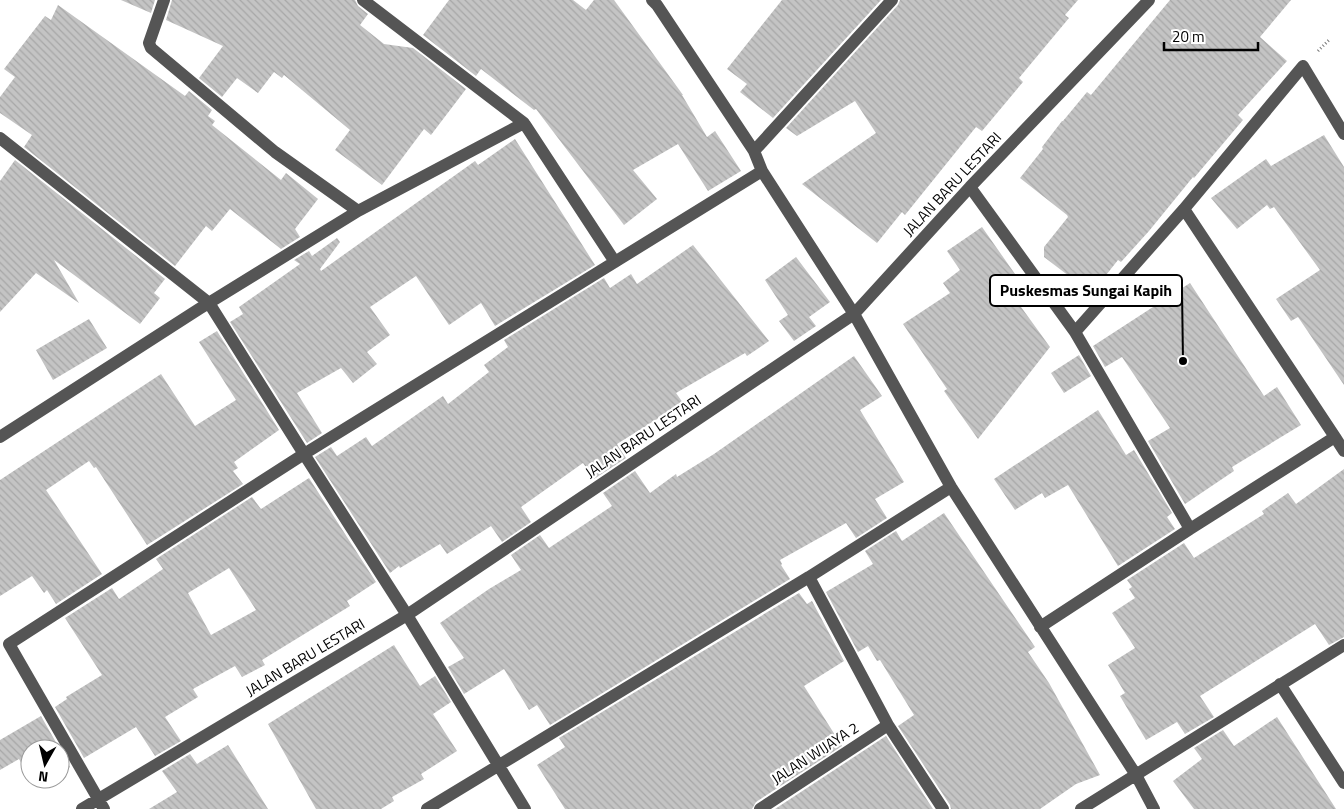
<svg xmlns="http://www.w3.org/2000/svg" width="1344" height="809" font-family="'Titillium Web',sans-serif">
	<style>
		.building { fill: url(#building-back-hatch); fill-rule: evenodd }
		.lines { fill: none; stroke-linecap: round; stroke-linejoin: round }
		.path { stroke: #777; stroke-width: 3; stroke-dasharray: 1 2.5; stroke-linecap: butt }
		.minor { stroke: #555; stroke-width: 12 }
		.labels { text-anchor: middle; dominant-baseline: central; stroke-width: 4.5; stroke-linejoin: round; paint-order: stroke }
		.street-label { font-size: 15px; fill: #000; stroke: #fff }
		.leader { fill: none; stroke: #000; stroke-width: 2 }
		.callout-dot { fill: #000; stroke: #fff; stroke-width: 2 }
		.callout { fill: #fff; stroke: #000; stroke-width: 2 }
		.callout-label { font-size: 16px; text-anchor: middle; font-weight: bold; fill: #000 }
	</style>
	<defs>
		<pattern id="building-back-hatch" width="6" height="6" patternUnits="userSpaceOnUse" patternTransform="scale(1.25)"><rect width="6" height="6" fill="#c4c4c4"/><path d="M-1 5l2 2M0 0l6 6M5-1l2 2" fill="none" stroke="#a7a7a7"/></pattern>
	</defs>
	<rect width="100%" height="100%" fill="#fff"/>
	<!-- building -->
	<path class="building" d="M121,0H155L151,13Z
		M172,0H355L358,6L368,14L360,25L384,44L413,48L466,89L431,135L424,129L382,185L335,150L350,130L284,75L282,78L274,72L258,93L237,78L222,97L199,78L223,46L166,20Z
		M449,0H573L586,10L594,0H614L683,95H682L707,137L715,131L741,171L708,191L678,144L633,170L657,199L624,225L536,109L534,110L481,69L476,76L423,35Z
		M782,0H881L773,118L740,92L747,84L727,69Z
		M900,0H1078L1065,15L1069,18L1019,78L1023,82L982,131L976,127L905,215L902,212L877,243L802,184L876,133L855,101L797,136L786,128L898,5Z
		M1170,0H1291L1260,37L1287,61L1238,115L1243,120L1194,178L1193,177L1149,231L1121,262L1118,260L1095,289H1086L1044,257V247L1068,217L1067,215L1020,178L1043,149L1042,147L1062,121H1063L1087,92L1091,95Z
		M58,5L185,96L189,91L212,110L208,116L215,121L212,125L281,180L286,173L318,199L295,229L300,237L281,249L230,209L212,231L206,226L175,266L24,147L32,135L0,113V97L15,77L4,69L45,16L51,20Z
		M1324,135L1344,167V385L1298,317L1291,321L1276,299L1320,270L1274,207L1270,209L1267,205L1237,229L1211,198L1266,159L1271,166Z
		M515,139L595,265L495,326L481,303L449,325L416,276L370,307L390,335L367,352L377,364L353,383L341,368L297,393L322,433L307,443L230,322L243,314L239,307L300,264L294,260L309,251L312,256L337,238L340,242L320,269L321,271L475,161L478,165Z
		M15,160L165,279L154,293L160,298L140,324L54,260L79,303L36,273L0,312V181Z
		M982,227L1022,284L1011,293L1050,347L978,439L944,391L947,389L903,324L950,293L943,283L960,270L947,251Z
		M693,245L769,341L747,356L745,353L676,393L683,403L617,444L626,458L594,479L583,463L521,507L531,522L502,542L491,526L447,554L440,544L400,568L399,566L390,573L315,457L331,447L337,456L366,437L372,446L443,396L448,404L489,372L484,365L508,347L504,340L604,278L610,288L631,274L637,284Z
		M796,257L830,302L809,317L816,326L794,341L779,321L788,315L765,280Z
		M1190,283L1264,396L1277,387L1301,425L1232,467L1234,471L1185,504L1148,441L1170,428L1122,357L1105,367L1093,346Z
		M89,319L107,348L53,380L36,350Z
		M217,331L279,430L234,462L238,468L233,471L243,484L147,545L96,467L94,468L89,461L46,490L102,574L56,604L47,590L44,593L32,576L0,596V480L161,374L195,426L236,400L199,342Z
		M1079,355L1091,376L1064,393L1051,373Z
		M854,356L882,396L860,410L904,482L875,499L887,518L856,538L846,523L780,560L782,564L781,565L790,579L550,725L537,705L529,710L504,669L464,694L448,667L464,658L440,623L489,589L521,570L511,555L540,535L549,548L612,506L603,493L635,471L650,493L676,474L677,477L714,454Z
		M1098,410L1126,455L1134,450L1172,513L1167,517L1175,529L1118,566L1068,485L1045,498L1042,493L1015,510L994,479Z
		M1344,469V637L1329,645L1315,624L1200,696L1214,717L1185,734L1177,722L1146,740L1120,696L1125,693L1108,665L1135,648L1112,613L1135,598L1129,589L1132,587L1127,580L1184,543L1194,558L1264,514L1262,511L1288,493L1296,504Z
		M309,478L376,582L347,601L350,606L262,660L265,665L242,677L235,666L193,689L198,697L165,717L181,741L155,756L136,727L84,758L55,707L67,699L66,697L102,675L65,618L112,588L119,599L163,569L156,559L252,497L261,509ZM229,568L256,610L211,635L188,593Z
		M944,513L1035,647L1028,652L1049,683L1100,775L1076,784L1040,809H951L950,805L898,726L914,715L880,660L877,661L868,646L858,652L826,592L873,564L865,551L896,531L902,541Z
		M799,593L807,604L812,601L844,661L804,686L842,746L756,802L752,809H565L537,765L565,747L559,738Z
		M394,645L420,686L435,676L451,702L433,714L457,751L421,774L424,779L392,797L394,801L381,809H316L268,724Z
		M41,716L70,767L60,773V749H30V778L19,759L0,770V740Z
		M1277,717L1336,809H1194L1173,781L1202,759L1194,748L1223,730L1234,746Z
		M886,736L933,809H775Z
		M228,745L268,809H149L177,792L162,771L190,754L197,764Z"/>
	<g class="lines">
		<!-- path -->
		<path class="path" d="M1318,51L1330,39"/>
		<!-- minor -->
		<path class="minor" d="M164,0L149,43L151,48L275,152L358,211
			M363,0L524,123
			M652,0L657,5L754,151L762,171
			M0,138L209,303L304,454L9,644L104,809
			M754,151L892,0
			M970,187L1075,332L1184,209L1303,66L1344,134
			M1075,332L1190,529L1335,437L1184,209
			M0,437L199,309L358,211L524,123L615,262
			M1335,437L1344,451
			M809,577L951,487
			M1040,627L1190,529
			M1280,684L1344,783
			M82,809L407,615L854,314L970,187L1149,0
			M427,809L809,577L888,725L943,809
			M525,809L407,615L304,454L762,171L854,314L951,487L1136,775L1154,809
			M760,809L888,725
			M1081,809L1344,645"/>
	</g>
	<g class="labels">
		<!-- street labels -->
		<g class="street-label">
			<text transform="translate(952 184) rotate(-47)">JALAN BARU LESTARI</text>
			<text transform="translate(643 436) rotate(-34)">JALAN BARU LESTARI</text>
			<text transform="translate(305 657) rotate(-31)">JALAN BARU LESTARI</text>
			<text transform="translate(815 753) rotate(-33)">JALAN WIJAYA 2</text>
		</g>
	</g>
	<!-- callouts -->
	<path class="leader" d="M1183 361L1182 290"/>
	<circle class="callout-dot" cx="1183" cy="361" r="5"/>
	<rect class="callout" x="990" y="275" width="192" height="31" rx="5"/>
	<g class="callout-label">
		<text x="1086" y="296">Puskesmas Sungai Kapih</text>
	</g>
	<!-- north arrow -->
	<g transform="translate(45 764) rotate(188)"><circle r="24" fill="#ffffff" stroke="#999999"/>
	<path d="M0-4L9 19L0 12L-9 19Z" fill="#000000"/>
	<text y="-8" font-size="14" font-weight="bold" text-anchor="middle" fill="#000000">N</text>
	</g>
	<!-- scale -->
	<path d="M1164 42v8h94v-8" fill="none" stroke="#000000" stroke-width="2.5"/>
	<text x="1172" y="42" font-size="15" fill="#000000" stroke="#ffffff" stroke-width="4" paint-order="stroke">20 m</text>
</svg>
